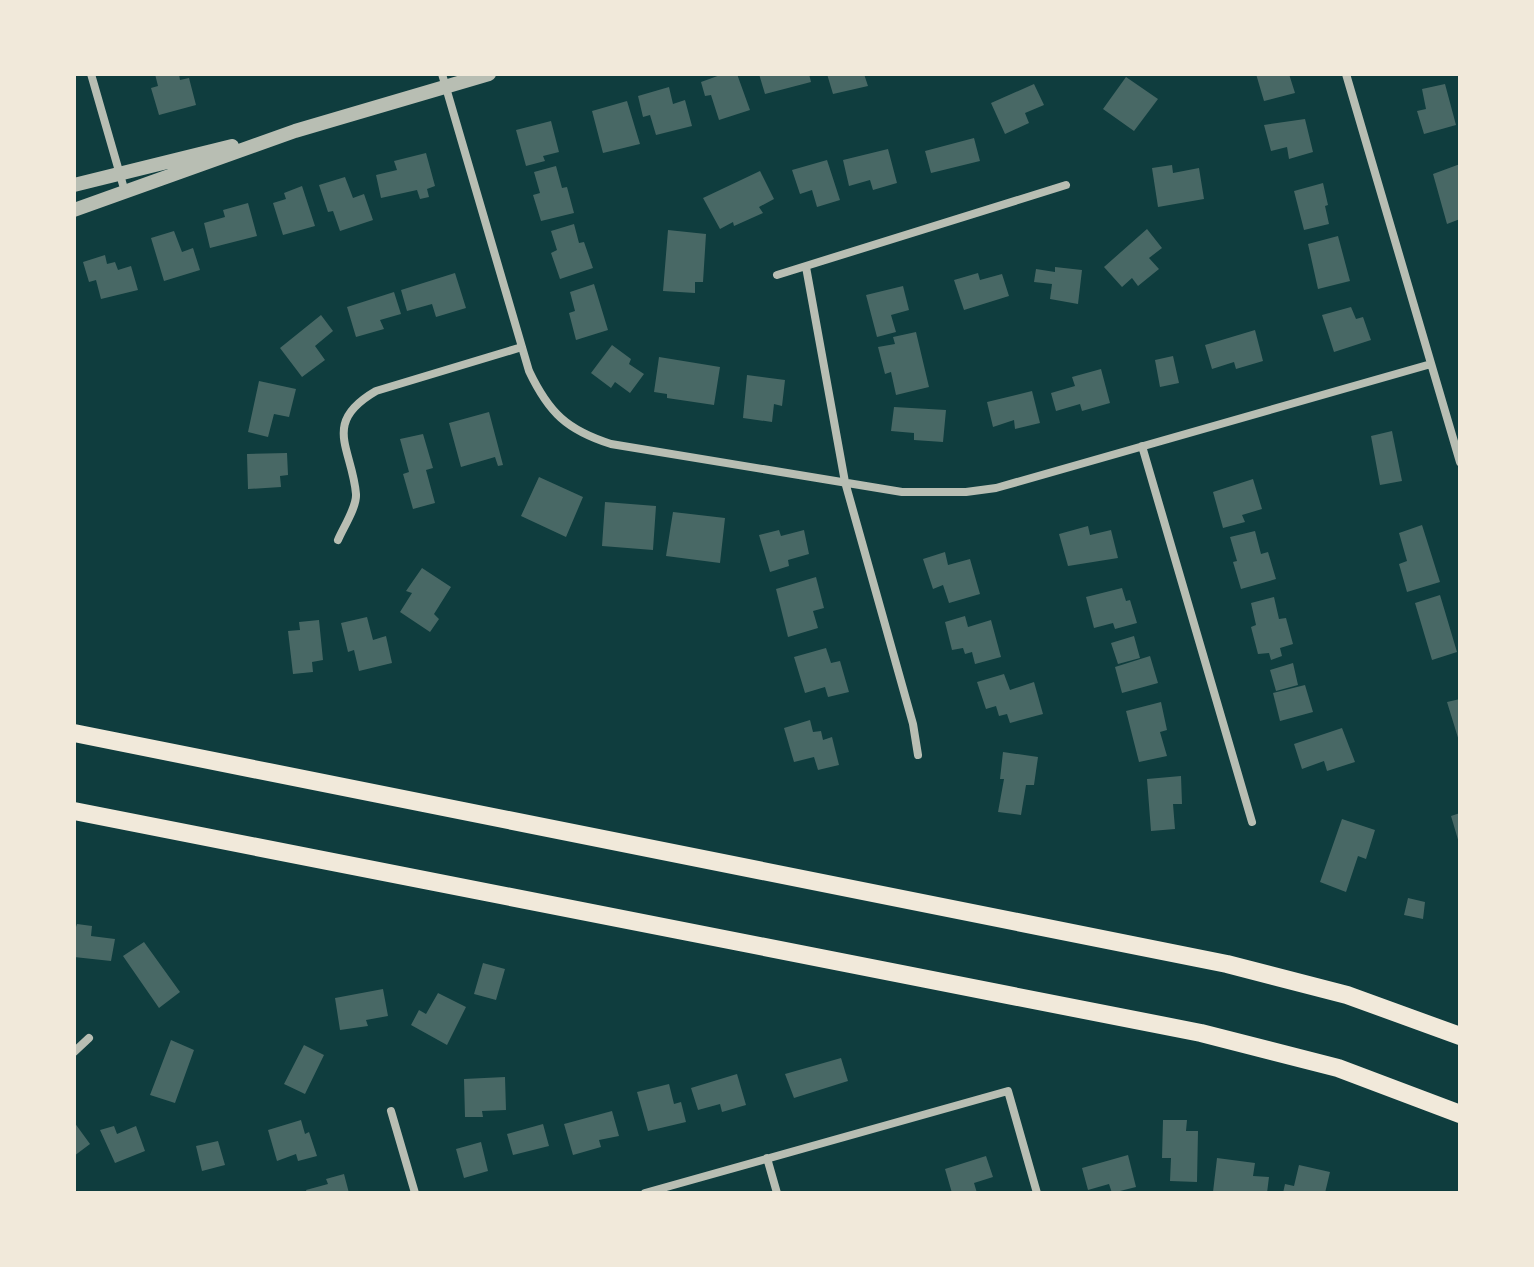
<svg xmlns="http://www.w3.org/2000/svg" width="1534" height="1267" font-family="Montserrat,sans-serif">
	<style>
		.building { fill: #486865 }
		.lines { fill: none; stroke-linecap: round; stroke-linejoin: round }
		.minor { stroke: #b8beb3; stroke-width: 8 }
		.tertiary { stroke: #b8beb3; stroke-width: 14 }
		.trunk { stroke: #f1e9da; stroke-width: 18 }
	</style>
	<rect width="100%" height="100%" fill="#0f3d3e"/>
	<!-- building -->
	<path class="building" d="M155,74H179L180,80L189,78L196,105L159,115L151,88L158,86Z
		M723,74H737L750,110L719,120L711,95L705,96L701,82Z
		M759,74H809L811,82L765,94Z
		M827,74H864L868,86L833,94Z
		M1256,74H1289L1295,93L1264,101Z
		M1126,77L1158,99L1134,131L1103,109Z
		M1034,84L1044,105L1025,113L1029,123L1005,134L991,103Z
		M1445,84L1456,125L1424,134L1417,111L1426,109L1422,89Z
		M669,87L673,104L685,100L692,126L656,135L650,115L643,117L638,96Z
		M627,101L640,144L603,153L592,111Z
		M1305,119L1313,152L1289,159L1287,147L1271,151L1264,125Z
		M551,121L559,152L543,156L545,161L526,166L516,130Z
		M974,138L980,161L931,173L925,151Z
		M888,149L897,183L873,190L870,180L849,186L843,160Z
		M426,153L435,186L427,189L429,197L420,199L417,190L381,198L376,175L397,170L394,161Z
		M827,160L840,200L817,207L812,190L800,194L792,170Z
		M1460,164V219L1447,224L1433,174Z
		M1172,165L1173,173L1199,168L1204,199L1158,207L1152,168Z
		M556,166L562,188L567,187L574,213L541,221L533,195L540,193L534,172Z
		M760,171L774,199L759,207L763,213L734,226L733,222L720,229L703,198Z
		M345,177L353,198L364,194L373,220L340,231L333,211L328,212L319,185Z
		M1323,183L1328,205L1325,206L1329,224L1304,230L1294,191Z
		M302,186L315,226L283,235L273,203L286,199L284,193Z
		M248,203L257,236L210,248L204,223L225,217L223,210Z
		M574,224L579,243L584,242L593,268L560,279L551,253L557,250L551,231Z
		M1147,229L1162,248L1149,258L1159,269L1138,286L1132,278L1122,287L1104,267Z
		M668,230L706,234L703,282H695V293L663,291Z
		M174,231L182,252L193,248L200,270L164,281L151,238Z
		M1338,236L1350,281L1318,289L1308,244Z
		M105,255L107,264L115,262L118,270L131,266L138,290L101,299L96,280L89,282L83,262Z
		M1055,267L1082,270L1078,304L1050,299L1052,284L1034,282L1036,269L1055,272Z
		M455,273L466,308L436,317L432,304L407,311L401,290Z
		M978,273L980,280L1002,274L1009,296L964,310L954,280Z
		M594,284L608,330L576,340L569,313L575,311L570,292Z
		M903,286L909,310L891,315L896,332L877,337L866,295Z
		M394,292L401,314L380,320L384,329L356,337L347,307Z
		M1351,307L1356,319L1363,317L1371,340L1334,352L1322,315Z
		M321,315L333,331L315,346L325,360L302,377L280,348Z
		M1255,330L1263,361L1236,369L1234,362L1212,369L1205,345Z
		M916,332L929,387L896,395L891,372L885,374L878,347L895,344L893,337Z
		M612,345L631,359L629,364L644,374L630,393L615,382L611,388L591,373Z
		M1173,356L1179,383L1160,387L1155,360Z
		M659,357L720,367L714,405L667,398V394L654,392Z
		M1101,369L1110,403L1082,411L1080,404L1056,411L1051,393L1075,386L1072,377Z
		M747,375L785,380L782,406L774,404L772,422L743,418Z
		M259,381L296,389L289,417L274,414L268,437L248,432Z
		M1032,391L1040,423L1015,429L1014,420L993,427L987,402Z
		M894,407L946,410L943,442L914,440V433L891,431Z
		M489,412L503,465L498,466L495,457L461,467L449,423Z
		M1392,431L1402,481L1380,485L1371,436Z
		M423,434L433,468L426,470L435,503L413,509L403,474L409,472L400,439Z
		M287,453L288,475L280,476L281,487L248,489L247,454Z
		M539,477L583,497L566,537L521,516Z
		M1253,479L1262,509L1242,515L1245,522L1223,528L1213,492Z
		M605,502L656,506L653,550L602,546Z
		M673,512L725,518L720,563L666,556Z
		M1422,525L1440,582L1407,592L1399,564L1407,561L1399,533Z
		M1088,526L1090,535L1111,530L1118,558L1068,566L1059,534Z
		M779,530L781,536L804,530L809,554L788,560L789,566L770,572L759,535Z
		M1255,531L1261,554L1268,552L1276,579L1241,589L1233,562L1237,561L1230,537Z
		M945,552L948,565L970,559L980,594L949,603L943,585L933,589L923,559Z
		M422,568L451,587L434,614L439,619L430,632L400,612L412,593L406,591Z
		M816,577L824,608L813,611L818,628L788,637L776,589Z
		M1122,588L1126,601L1130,600L1137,623L1115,629L1113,623L1094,628L1086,597Z
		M1440,595L1457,652L1432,660L1415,603Z
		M1274,597L1279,619L1286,618L1293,644L1280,648L1282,656L1271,660L1269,653L1258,654L1251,627L1256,625L1251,603Z
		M965,616L968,627L991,620L1001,657L975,664L972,652L965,654L963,648L952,650L945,622Z
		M367,617L373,640L386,636L392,663L359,671L354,650L348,652L341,623Z
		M319,620L323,660L312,662L313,672L293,674L288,631L300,630L299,622Z
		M1134,636L1140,658L1118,664L1111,643Z
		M826,648L831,663L840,661L849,692L828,697L825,687L805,693L794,657Z
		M1150,656L1158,683L1122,693L1115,667Z
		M1293,663L1298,685L1276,691L1270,670Z
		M1004,674L1010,690L1034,682L1043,714L1010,723L1007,714L999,716L996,706L986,709L977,682Z
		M1305,685L1313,712L1280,721L1273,693Z
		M1460,699V740L1459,741L1447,702Z
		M1161,702L1167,730L1160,732L1167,756L1139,762L1126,711Z
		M810,720L813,732L821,731L823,740L832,737L839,765L818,770L814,757L794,762L784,728Z
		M1342,728L1355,762L1327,771L1324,761L1302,769L1294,744Z
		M1003,752L1038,757L1034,785H1026L1021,815L998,812L1004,779H1000Z
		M1181,776L1182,804H1173L1175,829L1151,831L1147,779Z
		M1460,813V843H1459L1451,816Z
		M1342,819L1375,830L1366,859L1358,856L1346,892L1320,882Z
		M1408,898L1425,902L1423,919L1404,915Z
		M77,924L92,926L91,936L115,939L111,961L74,957V933Z
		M144,942L180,992L159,1008L123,956Z
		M483,963L505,969L496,1000L474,994Z
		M383,989L388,1016L366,1020L368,1026L340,1030L335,998Z
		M438,993L466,1007L447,1045L411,1025L419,1010L426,1014Z
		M171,1040L194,1050L175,1103L150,1095Z
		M304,1045L324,1055L305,1094L284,1084Z
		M841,1058L848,1081L794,1098L785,1074Z
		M737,1074L746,1105L722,1112L720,1104L698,1110L691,1088Z
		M505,1077L506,1110L482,1111L483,1117H465L464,1079Z
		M669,1084L674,1104L681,1102L686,1122L648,1131L637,1092Z
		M612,1111L619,1136L599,1140L601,1147L573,1155L564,1124Z
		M301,1120L305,1134L309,1132L317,1156L298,1161L296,1154L277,1161L268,1130Z
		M1163,1120H1187L1186,1131H1198L1197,1182L1170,1181L1171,1158H1162Z
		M74,1122L90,1144L74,1156Z
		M543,1124L549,1146L513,1155L507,1134Z
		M114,1126L117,1134L136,1126L145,1151L115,1163L100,1130Z
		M218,1141L225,1165L202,1171L196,1146Z
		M481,1142L488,1171L464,1178L456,1149Z
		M1128,1155L1136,1187L1112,1193L1109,1184L1088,1190L1082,1168Z
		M986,1156L993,1177L974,1183L977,1193H952L945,1169Z
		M1217,1158L1255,1163L1253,1176L1269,1177L1267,1193L1213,1192Z
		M1299,1165L1330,1172L1325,1193H1283L1285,1184L1294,1186Z
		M344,1174L349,1193H307L306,1190L328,1184L326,1179Z"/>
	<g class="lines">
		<!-- minor -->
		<path class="minor" d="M91,74L125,192
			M442,74L529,371C549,413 567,430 611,444L902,492H966L996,488L1431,364
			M1346,74L1460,462
			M806,267L845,482L913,724L918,755
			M777,275L1066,185
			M1142,446L1252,822
			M338,540C343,528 357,507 356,494C352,448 321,423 376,391L522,347
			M74,1052L89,1038
			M391,1111L415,1193
			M767,1158L777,1193
			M645,1193L1008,1091L1037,1193"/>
		<!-- tertiary -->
		<path class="tertiary" d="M74,185L232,146
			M74,210L295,131L489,74"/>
		<!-- trunk -->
		<path class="trunk" d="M74,733L1227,964L1347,995L1460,1036
			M74,811L1201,1033L1338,1068L1460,1114"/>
	</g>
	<!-- border -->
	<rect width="1534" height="1267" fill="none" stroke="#f1e9da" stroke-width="152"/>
</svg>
